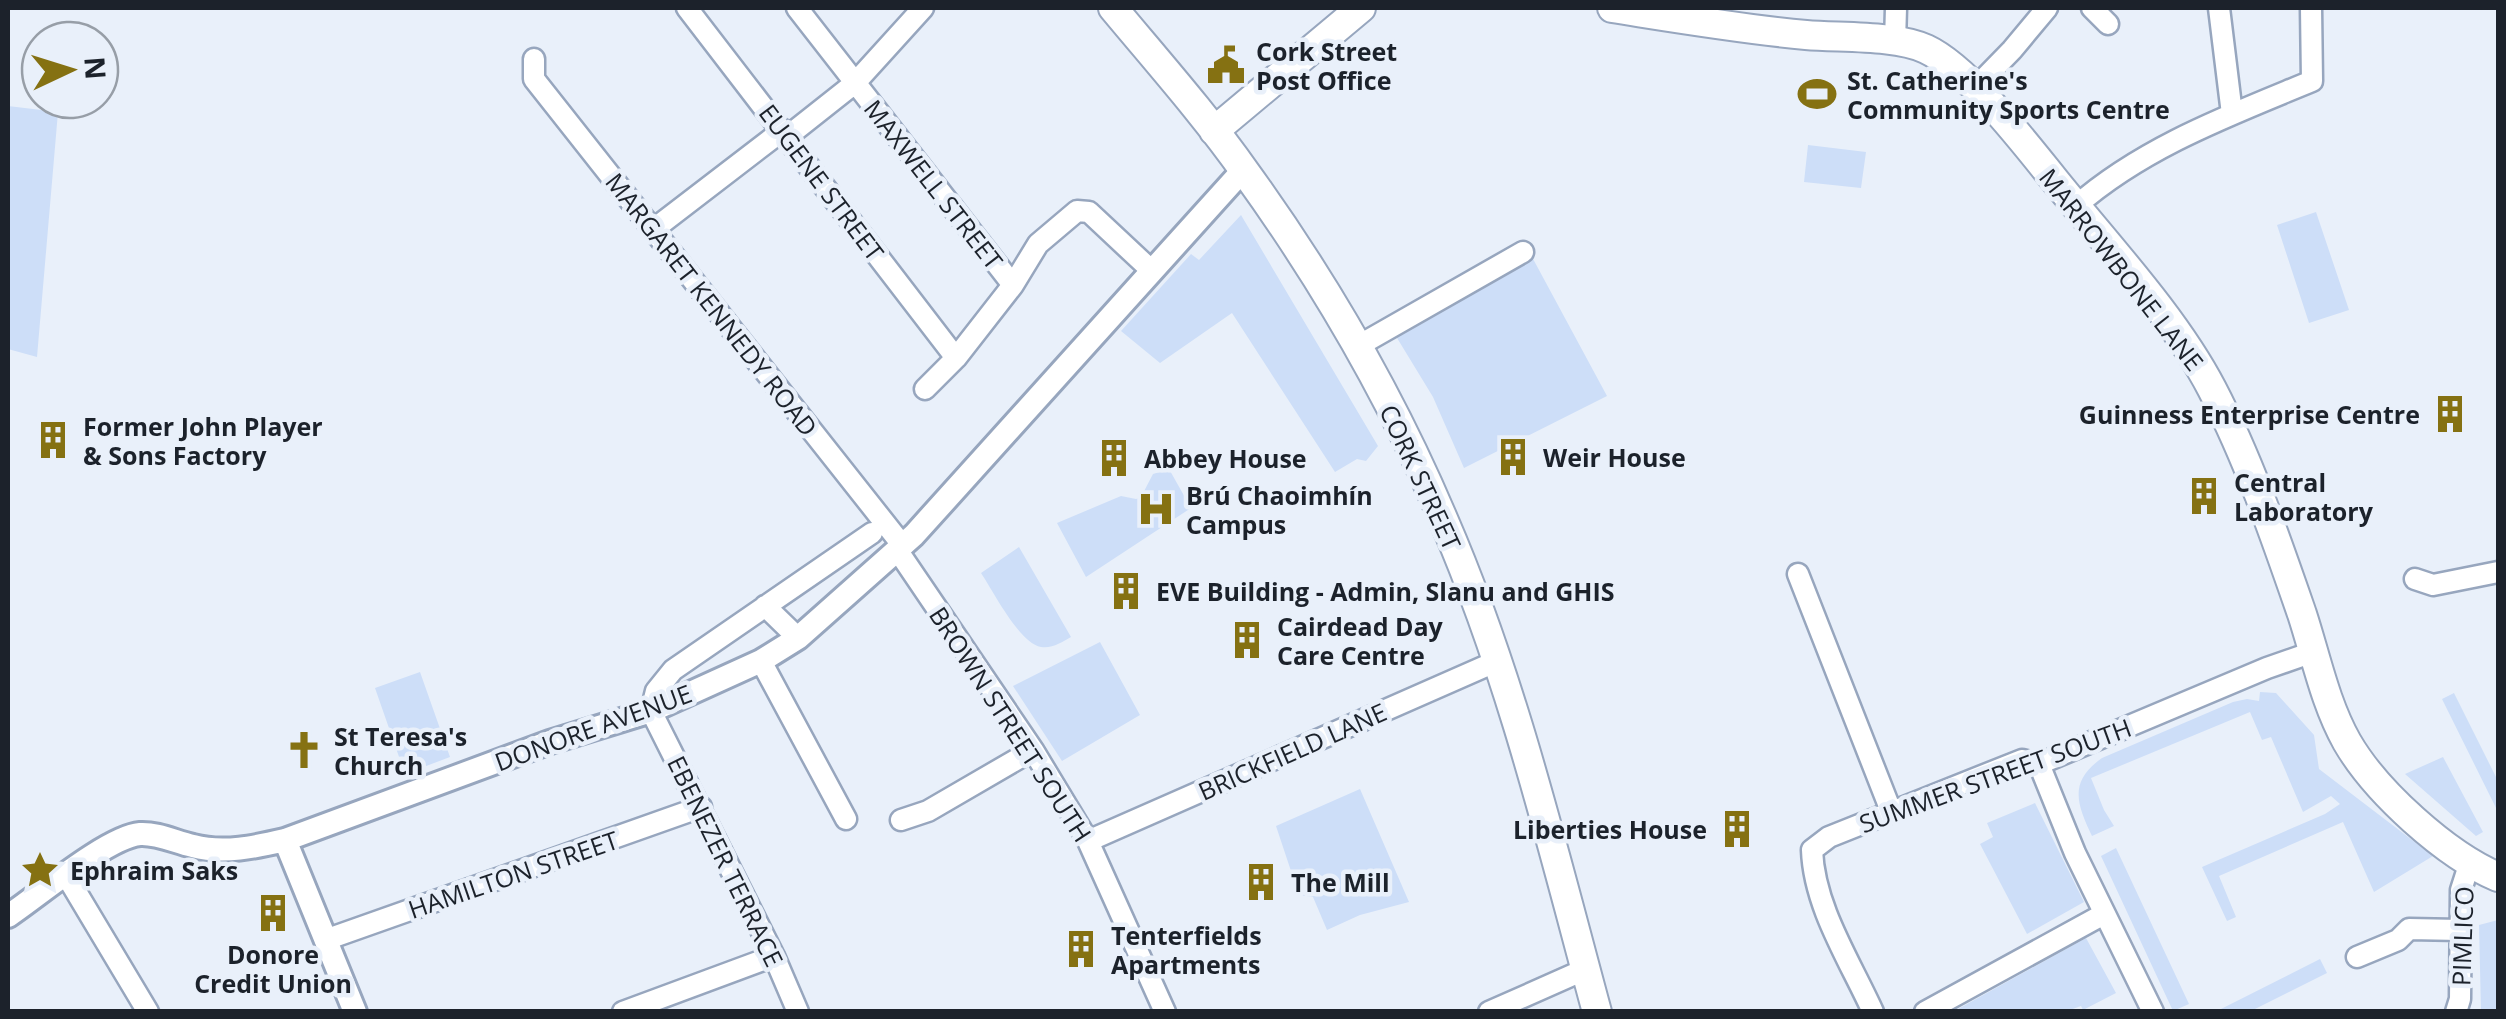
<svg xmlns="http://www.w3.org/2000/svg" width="2506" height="1019" font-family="'Open Sans',sans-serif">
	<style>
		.green { fill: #cddef8 }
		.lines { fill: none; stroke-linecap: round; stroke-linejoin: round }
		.minor-casing { stroke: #97a6be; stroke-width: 25 }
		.tertiary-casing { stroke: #97a6be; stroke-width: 28 }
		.secondary-casing { stroke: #97a6be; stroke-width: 32 }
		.minor { stroke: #fff; stroke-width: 20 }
		.tertiary { stroke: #fff; stroke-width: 22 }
		.secondary { stroke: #fff; stroke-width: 28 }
		.labels { text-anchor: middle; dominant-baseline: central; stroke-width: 9; stroke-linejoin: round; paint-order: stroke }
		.poi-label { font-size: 25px; font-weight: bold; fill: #1c222b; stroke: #e9f0fa; text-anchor: start }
		.street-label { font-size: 25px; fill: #1c222b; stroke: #e9f0fa }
	</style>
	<rect width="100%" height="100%" fill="#e9f0fa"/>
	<!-- green -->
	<path class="green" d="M8,106L58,112L37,357L8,349Z
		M1808,145L1866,152L1861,188L1804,182Z
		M2316,212L2349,310L2309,323L2277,225Z
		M1241,215L1378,446L1366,461L1357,459L1335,472L1232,313L1160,363L1121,331L1191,254L1199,260Z
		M1532,257L1607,396L1464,468L1433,397L1394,333Z
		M1169,469L1191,508L1086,577L1057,523L1121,496L1136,499L1141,497L1153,474Z
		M1019,547L1071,637C1062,642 1052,649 1041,647C1020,644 993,591 981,573Z
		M1100,642L1140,715L1062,761L1013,686Z
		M420,672L450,757L405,774L375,688Z
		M2260,692L2276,693L2314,735L2319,769L2433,856L2374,892L2343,822L2219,876L2236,917L2227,921L2202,867L2325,814L2340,804L2331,796L2303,812L2271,737L2262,740L2250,712L2091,778L2104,810L2114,826L2092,836C2077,804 2068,782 2102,758L2233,702L2247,699L2259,701Z
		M2454,693L2498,781V812L2442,699Z
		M2443,757L2483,832L2476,836L2405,774Z
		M1360,789L1409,902L1360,915L1327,930L1313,897L1299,895L1276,826Z
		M2035,803L2084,902L2027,934L1980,844L1993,837L1987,823Z
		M2116,848L2189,1004L2173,1011L2101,856Z
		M2496,898L2498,899V1011H2481L2479,925L2498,920Z
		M2086,938L2116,993L2083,1010L2081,1006L2064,1012L1960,1011L1958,1009Z
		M2320,959L2327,973L2251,1011H2217Z"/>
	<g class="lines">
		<!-- minor casing -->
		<g class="minor-casing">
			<path id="minor" d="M687,8L956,358
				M797,8L1013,285
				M2092,8L2108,24
				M2219,8L2232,114
				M1895,42L1896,8
				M534,59V79L903,546
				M1974,89L2012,50L2047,8
				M788,136L855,83L923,8
				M2076,206C2143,147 2230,115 2312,81L2311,8
				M654,229L783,130
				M1358,346L1523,252
				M925,389L956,358L1013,285L1038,244L1077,211L1089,212L1152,271
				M898,551L1033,750L1088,841L1165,1012
				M1798,574L1891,811
				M2415,579L2433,585L2498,572
				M765,606L798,638
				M761,661L846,819
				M2039,764L2075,853L2153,1012
				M901,820L928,811L1033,750
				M1088,841L1495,662
				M66,875L148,1012
				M325,940L701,807
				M2357,957L2398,940L2409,929L2460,930
				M623,1012L774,956
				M798,1012L774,956L651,711L656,691L673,670L872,533
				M1489,1012L1586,969
				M1873,1012C1850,961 1814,907 1812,850L1829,837L2022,760L2039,764L2267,668L2313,652
				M1925,1012L2104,914
				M2456,1012L2460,999L2461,890L2470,862"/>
		</g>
		<!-- tertiary casing -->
		<g class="tertiary-casing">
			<path id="tertiary" d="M285,840L355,1012
				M8,916C37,897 107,837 140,834C158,833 175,842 193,846C224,854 255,847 285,840L550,742L651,711L761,661L798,638L914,535L1244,169"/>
		</g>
		<!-- secondary casing -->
		<g class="secondary-casing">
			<path id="secondary" d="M1113,8C1158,62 1205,115 1246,173C1324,281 1392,398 1444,521C1512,678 1552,846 1597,1012
				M1612,8C1676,18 1741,29 1806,35C1841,38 1896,35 1926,49C1967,68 2024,142 2053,178C2105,243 2174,316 2212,389C2249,460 2276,539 2302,614C2316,657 2325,703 2347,742C2376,792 2446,855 2498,877
				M1214,131L1361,8"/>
		</g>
		<!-- minor -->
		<use href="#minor" class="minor"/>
		<!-- tertiary -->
		<use href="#tertiary" class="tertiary"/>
		<!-- secondary -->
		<use href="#secondary" class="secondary"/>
	</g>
	<!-- icons -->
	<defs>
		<g id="civic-bare" transform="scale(3)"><path d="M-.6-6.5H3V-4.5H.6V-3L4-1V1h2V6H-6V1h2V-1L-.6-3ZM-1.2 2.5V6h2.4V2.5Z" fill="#857112" stroke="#e9f0fa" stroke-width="2.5" paint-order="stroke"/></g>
		<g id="stadium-bare" transform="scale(3)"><path d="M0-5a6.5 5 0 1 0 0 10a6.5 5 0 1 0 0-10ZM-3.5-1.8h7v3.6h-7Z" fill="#857112" stroke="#e9f0fa" stroke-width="2.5" paint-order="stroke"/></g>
		<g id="building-bare" transform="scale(3)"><path d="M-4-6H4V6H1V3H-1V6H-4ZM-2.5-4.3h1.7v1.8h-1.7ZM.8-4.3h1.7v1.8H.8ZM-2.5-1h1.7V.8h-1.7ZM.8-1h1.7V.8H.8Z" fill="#857112" stroke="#e9f0fa" stroke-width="2.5" paint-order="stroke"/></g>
		<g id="hospital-bare" transform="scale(3)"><path d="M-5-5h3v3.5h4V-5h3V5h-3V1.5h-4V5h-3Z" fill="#857112" stroke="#e9f0fa" stroke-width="2.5" paint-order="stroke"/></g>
		<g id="church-bare" transform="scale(3)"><path d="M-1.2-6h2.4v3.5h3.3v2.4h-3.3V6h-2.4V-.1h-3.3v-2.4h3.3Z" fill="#857112" stroke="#e9f0fa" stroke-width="2.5" paint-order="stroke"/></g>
		<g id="sight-bare" transform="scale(3)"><path d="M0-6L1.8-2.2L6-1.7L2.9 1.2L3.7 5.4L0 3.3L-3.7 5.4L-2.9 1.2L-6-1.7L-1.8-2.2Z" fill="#857112" stroke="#e9f0fa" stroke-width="2.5" paint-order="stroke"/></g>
	</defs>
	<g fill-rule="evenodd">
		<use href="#civic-bare" x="1226" y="65"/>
		<use href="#stadium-bare" x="1817" y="94"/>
		<use href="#building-bare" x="2450" y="414"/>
		<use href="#building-bare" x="53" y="440"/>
		<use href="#building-bare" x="1513" y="457"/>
		<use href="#building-bare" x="1114" y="458"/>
		<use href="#building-bare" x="2204" y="496"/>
		<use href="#hospital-bare" x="1156" y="509"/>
		<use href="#building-bare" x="1126" y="591"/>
		<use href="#building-bare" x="1247" y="640"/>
		<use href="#church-bare" x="304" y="750"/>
		<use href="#building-bare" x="1737" y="829"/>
		<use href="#sight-bare" x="40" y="870"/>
		<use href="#building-bare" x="1261" y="882"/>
		<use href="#building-bare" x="273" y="913"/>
		<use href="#building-bare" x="1081" y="949"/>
	</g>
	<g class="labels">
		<!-- poi labels -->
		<g class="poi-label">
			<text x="1256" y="51">Cork Street<tspan x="1256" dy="29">Post Office</tspan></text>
			<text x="1847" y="80">St. Catherine's<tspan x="1847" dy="29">Community Sports Centre</tspan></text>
			<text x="2420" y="414" text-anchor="end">Guinness Enterprise Centre</text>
			<text x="83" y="426">Former John Player<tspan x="83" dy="29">&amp; Sons Factory</tspan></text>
			<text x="1543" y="457">Weir House</text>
			<text x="1144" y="458">Abbey House</text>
			<text x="2234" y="482">Central<tspan x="2234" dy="29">Laboratory</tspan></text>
			<text x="1186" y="495">Brú Chaoimhín<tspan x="1186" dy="29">Campus</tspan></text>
			<text x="1156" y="591">EVE Building - Admin, Slanu and GHIS</text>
			<text x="1277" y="626">Cairdead Day<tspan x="1277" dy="29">Care Centre</tspan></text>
			<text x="334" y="736">St Teresa's<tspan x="334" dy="29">Church</tspan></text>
			<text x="1707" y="829" text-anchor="end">Liberties House</text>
			<text x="70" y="870">Ephraim Saks</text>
			<text x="1291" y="882">The Mill</text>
			<text x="1111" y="935">Tenterfields<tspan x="1111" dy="29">Apartments</tspan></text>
			<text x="273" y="954" text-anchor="middle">Donore<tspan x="273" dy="29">Credit Union</tspan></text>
		</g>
		<!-- street labels -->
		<g class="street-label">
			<text transform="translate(822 182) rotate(53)">EUGENE STREET</text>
			<text transform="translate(934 184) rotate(52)">MAXWELL STREET</text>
			<text transform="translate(2122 269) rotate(52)">MARROWBONE LANE</text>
			<text transform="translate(712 304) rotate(52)">MARGARET KENNEDY ROAD</text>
			<text transform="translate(1421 477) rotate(65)">CORK STREET</text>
			<text transform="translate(1011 724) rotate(57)">BROWN STREET SOUTH</text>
			<text transform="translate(593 727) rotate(-20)">DONORE AVENUE</text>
			<text transform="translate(1292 751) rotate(-24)">BRICKFIELD LANE</text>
			<text transform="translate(1995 775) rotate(-20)">SUMMER STREET SOUTH</text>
			<text transform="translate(726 861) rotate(64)">EBENEZER TERRACE</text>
			<text transform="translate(513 874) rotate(-19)">HAMILTON STREET</text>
			<text transform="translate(2462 936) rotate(-88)">PIMLICO</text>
		</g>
	</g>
	<!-- border -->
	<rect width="2506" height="1019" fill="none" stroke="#1c222b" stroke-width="20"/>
	<!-- north arrow -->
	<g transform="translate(70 70) rotate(86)"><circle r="48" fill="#e9f0fa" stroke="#979ea7" stroke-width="2.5"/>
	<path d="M0-8L18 38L0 25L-18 38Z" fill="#857112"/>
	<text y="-15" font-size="28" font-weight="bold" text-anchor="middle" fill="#1c222b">N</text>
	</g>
</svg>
